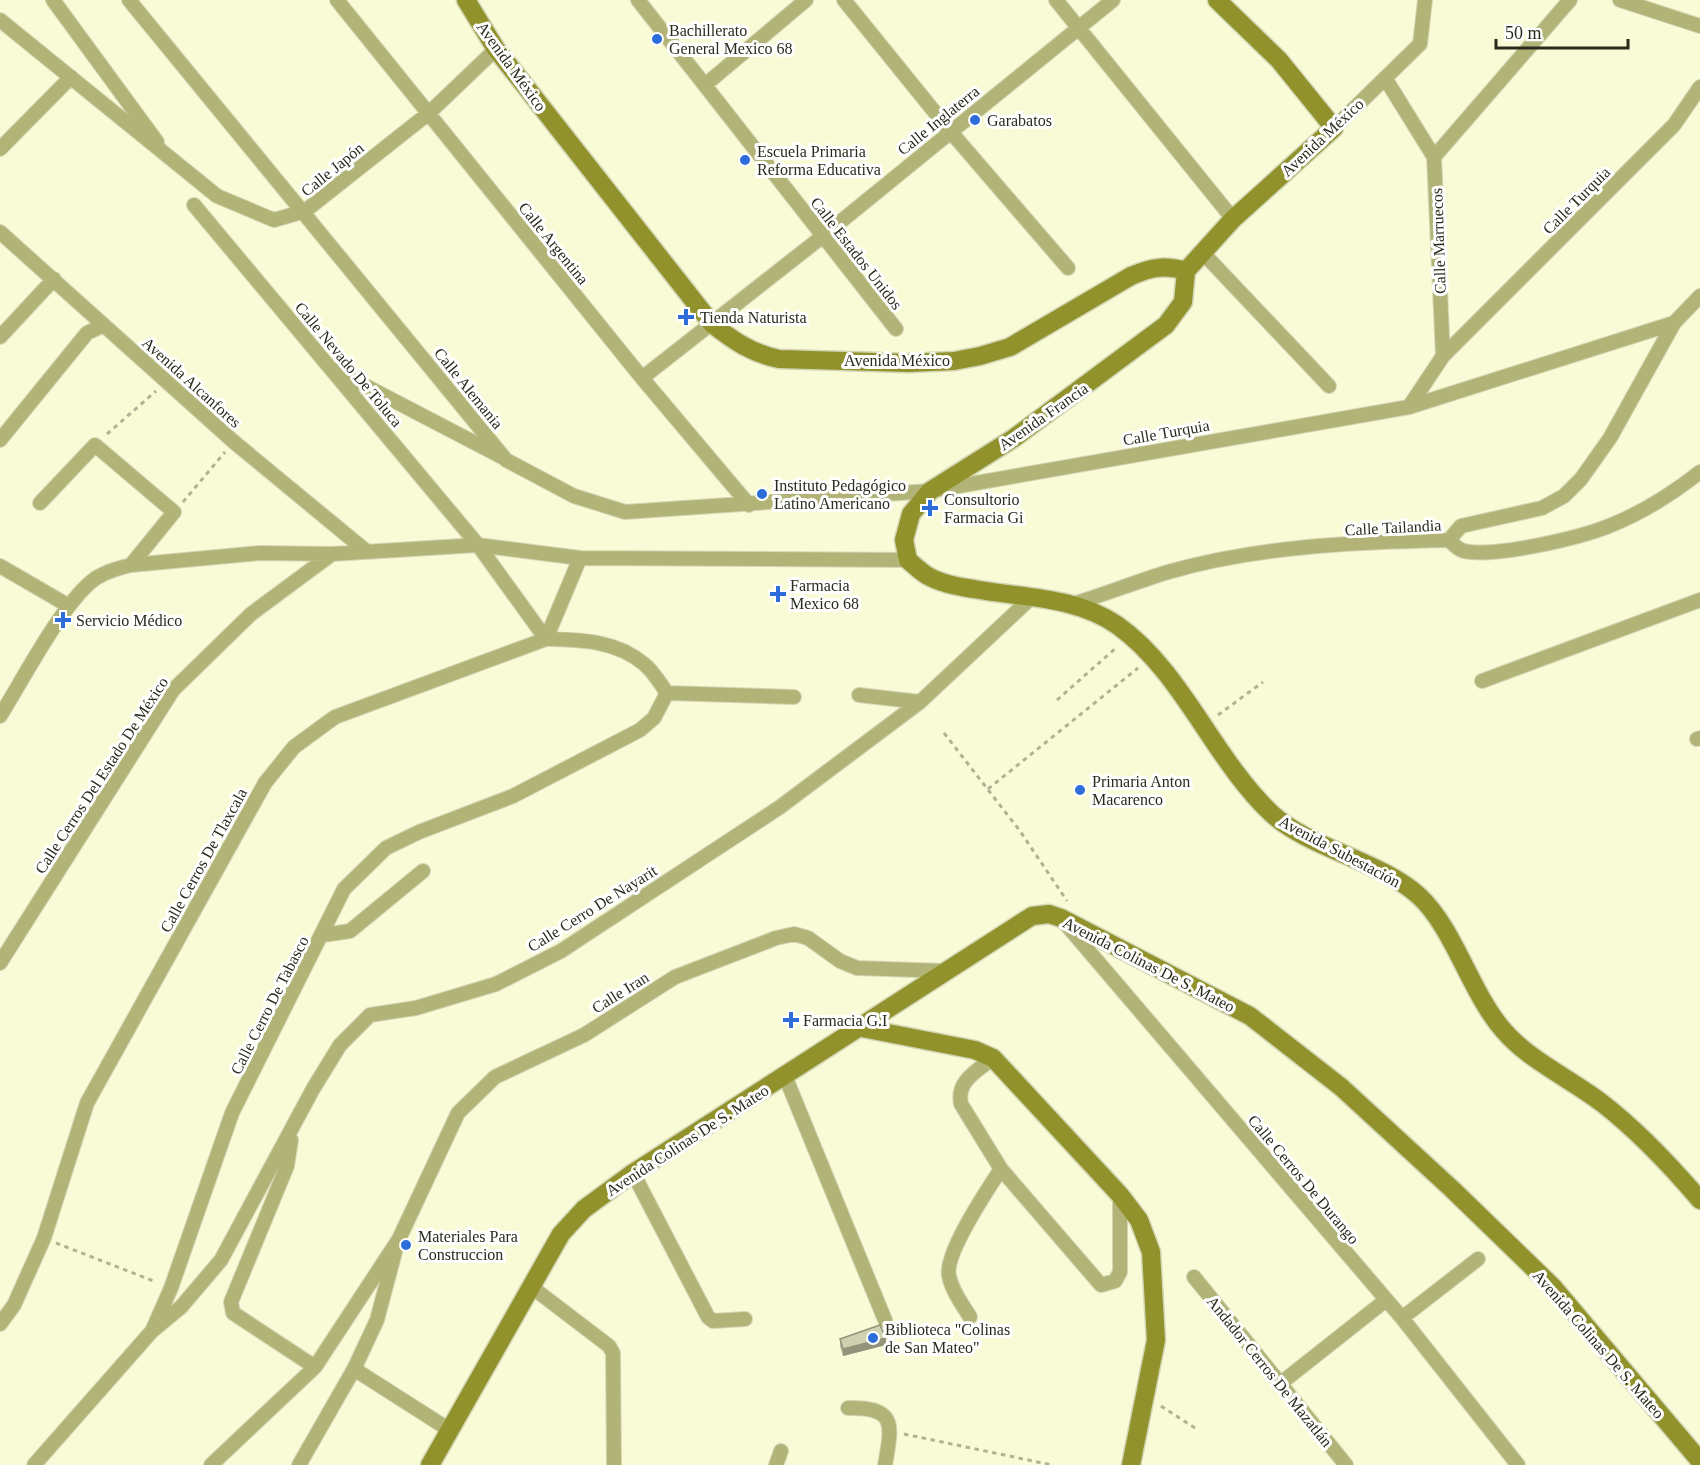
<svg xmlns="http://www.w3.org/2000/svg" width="1700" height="1465" font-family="'Times New Roman',serif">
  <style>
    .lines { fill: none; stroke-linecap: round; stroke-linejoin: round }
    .street-casing { stroke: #d3d6b5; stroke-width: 16 }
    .secondary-casing { stroke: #d3d6b5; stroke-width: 21 }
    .path { stroke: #b0b295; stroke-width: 3; stroke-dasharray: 4.5 4.5; stroke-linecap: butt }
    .street { stroke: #b2b477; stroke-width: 14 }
    .secondary { stroke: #91922b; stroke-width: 18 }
    .wall { fill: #b3b596 }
    .shaded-wall { fill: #92937a }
    .building { fill: #d0d2af; stroke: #92937a; stroke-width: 1.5 }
    .poi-dot { fill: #2c6dda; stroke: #fff; stroke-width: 2 }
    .labels { text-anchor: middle; stroke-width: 6; stroke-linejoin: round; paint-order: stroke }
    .poi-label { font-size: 16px; fill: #2a2b1d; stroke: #fff; text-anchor: start }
    .street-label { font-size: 16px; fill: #2a2b1d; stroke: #fff }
  </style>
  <rect width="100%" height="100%" fill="#f8fbd6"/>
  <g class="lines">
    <g class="street-casing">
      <path id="street" d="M 53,0 L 157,142
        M 129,0 L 506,460 L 574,496 L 625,512 L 930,491 L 1409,407 L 1674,323
        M 337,0 L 642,378 L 749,505
        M 638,0 L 896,329
        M 844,0 L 950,131 L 1068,268
        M 1056,0 L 1233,219
        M 1620,0 L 1700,26
        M 0,20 L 217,196 L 274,220 L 305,211 L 429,113 L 496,49
        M 1385,78 L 1434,157 L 1443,356 L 1409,407
        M 705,85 L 806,0
        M 1334,128 L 1420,44 L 1425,0
        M 0,149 L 71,77
        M 1434,157 L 1570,0
        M 194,205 L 478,545 L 546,639 C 580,640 616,640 644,664 C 653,671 660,683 667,693
        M 0,232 L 234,442 L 366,551
        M 1203,253 L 1329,386
        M 0,337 L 54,279
        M 1443,356 L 1674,125 L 1700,87
        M 335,370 L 502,457
        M 642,378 L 823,236 L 1113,0
        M 0,440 L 87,333 L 104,325
        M 40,503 L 95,445 L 174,512 L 131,565
        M 1449,540 L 1461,526 L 1542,508 L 1564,496 L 1581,479 L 1610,438 L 1674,323 L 1700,296
        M 1449,540 C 1454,545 1457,549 1464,551 C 1494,558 1579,538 1609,526 C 1642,513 1672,494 1700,472
        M 0,566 L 69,606
        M 1073,604 C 1105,594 1136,582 1168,572 C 1258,546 1356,542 1449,540
        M 1482,681 L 1700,600
        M 667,693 L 794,697
        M 859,695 L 920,702
        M 0,716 C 23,680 63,601 96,578 C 107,571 118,568 131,565 L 260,553 L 332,554 L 478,545 L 580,558 L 908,560
        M 1697,739 L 1700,738
        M 1064,922 L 1402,1318 L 1518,1465
        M 323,935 L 350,931 L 423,871
        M 0,963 L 173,690 L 251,614 L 332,554
        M 993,1058 C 977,1071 956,1081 961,1104 L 1001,1169 L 1101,1285 L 1115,1281 L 1120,1272 L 1120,1195
        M 785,1076 L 885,1320
        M 291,1140 L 287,1166 L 231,1302 L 233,1313 L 315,1367
        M 633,1173 L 708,1317 L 713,1321 L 745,1319
        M 1194,1277 L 1346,1465
        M 533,1288 L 609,1346 L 613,1353 L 614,1465
        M 970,1317 C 962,1304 952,1291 949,1276 C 944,1254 988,1189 1001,1169
        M 1402,1318 L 1478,1259
        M 0,1324 L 14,1305 L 44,1238 L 87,1103 L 265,783 L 294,747 L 335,717 L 546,639 L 580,558
        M 152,1331 L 181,1307 L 221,1260 L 313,1089 L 340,1045 L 370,1015 L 416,1008 L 496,984 L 561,951 L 780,807 L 920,702 L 1032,597
        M 354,1369 L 448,1429
        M 1281,1383 L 1386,1300
        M 848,1408 C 897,1407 892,1425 885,1465
        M 34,1465 L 152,1331 L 171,1288 L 232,1113 L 344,889 L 386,848 L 419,832 L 513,796 L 640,730 L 654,718 L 667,693
        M 211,1465 L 315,1367 L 399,1239 L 458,1113 L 495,1077 L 584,1035 L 675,977 L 776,938 L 794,934 L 808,938 L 840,961 L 857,968 L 945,971
        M 299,1465 L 354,1369 L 377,1320 L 395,1252
        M 776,1465 L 781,1451"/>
    </g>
    <g class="secondary-casing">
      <path id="secondary" d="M 466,0 L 496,49 L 712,324 C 734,341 751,353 779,359 L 908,363 L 954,361 L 980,356 L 1010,347 L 1131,276 C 1152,267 1165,265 1186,271
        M 1186,271 L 1183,302 L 1166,325 L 1014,438 L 930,491 L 911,514 L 904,540 L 908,560 C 914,565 921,572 928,576 C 942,584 959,587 974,589 C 1022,598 1075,596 1117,625 C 1182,671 1213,758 1271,813 C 1308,848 1381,861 1419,896 C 1454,928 1471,994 1504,1031 C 1530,1061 1571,1079 1602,1103 C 1638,1131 1671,1166 1700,1200
        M 1186,271 L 1233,219 L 1334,128 L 1279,60 L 1217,0
        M 862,1028 L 975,1050 L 993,1058 L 1120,1195 L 1139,1220 L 1151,1252 L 1156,1340 L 1131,1465
        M 430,1465 L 561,1234 L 584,1209 L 633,1173 L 1032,916 L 1049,914 L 1061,918 L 1250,1016 L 1341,1087 L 1453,1190 L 1553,1287 L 1700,1461"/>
    </g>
    <path class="path" d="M 107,434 L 156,391
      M 183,502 L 225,452
      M 1057,700 L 1117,647
      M 1218,715 L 1263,682
      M 944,733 L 1020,831 L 1067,901
      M 988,789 L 1138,668
      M 56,1243 L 156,1282
      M 1161,1406 L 1198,1430
      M 904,1434 L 1052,1465"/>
    <use href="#street" class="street"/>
    <use href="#secondary" class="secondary"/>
  </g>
  <path class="wall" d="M 840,1339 L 886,1345 L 843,1356 L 840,1346 Z"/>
  <path class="shaded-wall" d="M 886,1338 L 886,1345 L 843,1356 L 843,1349 Z"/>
  <path class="building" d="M 880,1325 L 886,1338 L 843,1349 L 840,1339 Z"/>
  <g class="poi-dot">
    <circle cx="657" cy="39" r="6"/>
    <circle cx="975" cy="120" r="6"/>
    <circle cx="745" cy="160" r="6"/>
    <path d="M683 308h6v6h6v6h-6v6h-6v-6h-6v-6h6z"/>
    <circle cx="762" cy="494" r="6"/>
    <path d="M927 499h6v6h6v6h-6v6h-6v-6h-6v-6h6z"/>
    <path d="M775 585h6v6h6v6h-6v6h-6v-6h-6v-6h6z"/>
    <path d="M60 611h6v6h6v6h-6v6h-6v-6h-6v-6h6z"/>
    <circle cx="1080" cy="790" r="6"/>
    <path d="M788 1011h6v6h6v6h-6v6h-6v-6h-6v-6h6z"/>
    <circle cx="406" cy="1245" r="6"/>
    <circle cx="873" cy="1338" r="6"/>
  </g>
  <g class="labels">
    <g class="poi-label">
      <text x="669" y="36">Bachillerato<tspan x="669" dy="18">General Mexico 68</tspan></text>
      <text x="987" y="126">Garabatos</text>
      <text x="757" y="157">Escuela Primaria<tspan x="757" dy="18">Reforma Educativa</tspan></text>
      <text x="700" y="323">Tienda Naturista</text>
      <text x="774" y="491">Instituto Pedagógico<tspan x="774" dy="18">Latino Americano</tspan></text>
      <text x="944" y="505">Consultorio<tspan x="944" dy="18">Farmacia Gi</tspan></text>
      <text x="790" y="591">Farmacia<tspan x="790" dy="18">Mexico 68</tspan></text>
      <text x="76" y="626">Servicio Médico</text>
      <text x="1092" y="787">Primaria Anton<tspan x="1092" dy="18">Macarenco</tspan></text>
      <text x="803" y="1026">Farmacia G.I</text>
      <text x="418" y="1242">Materiales Para<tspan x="418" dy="18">Construccion</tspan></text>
      <text x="885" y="1335">Biblioteca "Colinas<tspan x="885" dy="18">de San Mateo"</tspan></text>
    </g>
    <g class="street-label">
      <text transform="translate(512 66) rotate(54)" y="6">Avenida México</text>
      <text transform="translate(938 120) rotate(-39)" y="6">Calle Inglaterra</text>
      <text transform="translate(1322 137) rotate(-43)" y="6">Avenida México</text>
      <text transform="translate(332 169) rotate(-39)" y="6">Calle Japón</text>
      <text transform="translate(1576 200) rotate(-45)" y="6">Calle Turquia</text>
      <text transform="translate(1438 241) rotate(-92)" y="6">Calle Marruecos</text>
      <text transform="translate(554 243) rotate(51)" y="6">Calle Argentina</text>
      <text transform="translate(857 253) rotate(52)" y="6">Calle Estados Unidos</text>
      <text x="897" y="366">Avenida México</text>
      <text transform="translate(349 364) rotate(50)" y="6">Calle Nevado De Toluca</text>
      <text transform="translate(192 382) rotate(42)" y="6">Avenida Alcanfores</text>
      <text transform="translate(469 388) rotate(51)" y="6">Calle Alemania</text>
      <text transform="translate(1043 416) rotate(-35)" y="6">Avenida Francia</text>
      <text transform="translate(1166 432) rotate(-10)" y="6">Calle Turquia</text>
      <text transform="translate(1393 527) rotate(-3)" y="6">Calle Tailandia</text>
      <text transform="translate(101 775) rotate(-57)" y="6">Calle Cerros Del Estado De México</text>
      <text transform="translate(1340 851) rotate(28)" y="6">Avenida Subestación</text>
      <text transform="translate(203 860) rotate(-61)" y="6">Calle Cerros De Tlaxcala</text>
      <text transform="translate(592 908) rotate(-32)" y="6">Calle Cerro De Nayarit</text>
      <text transform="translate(1149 964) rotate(27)" y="6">Avenida Colinas De S. Mateo</text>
      <text transform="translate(620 992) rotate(-32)" y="6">Calle Iran</text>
      <text transform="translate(269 1005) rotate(-63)" y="6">Calle Cerro De Tabasco</text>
      <text transform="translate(687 1140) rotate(-33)" y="6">Avenida Colinas De S. Mateo</text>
      <text transform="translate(1304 1179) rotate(50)" y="6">Calle Cerros De Durango</text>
      <text transform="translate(1599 1344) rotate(49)" y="6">Avenida Colinas De S. Mateo</text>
      <text transform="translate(1270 1371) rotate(51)" y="6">Andador Cerros De Mazatlán</text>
    </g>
  </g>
  <path d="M1496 39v9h132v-9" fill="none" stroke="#2a2b1d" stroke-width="3"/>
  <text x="1505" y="39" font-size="18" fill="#2a2b1d" stroke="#ffffff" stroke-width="4.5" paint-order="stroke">50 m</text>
</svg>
